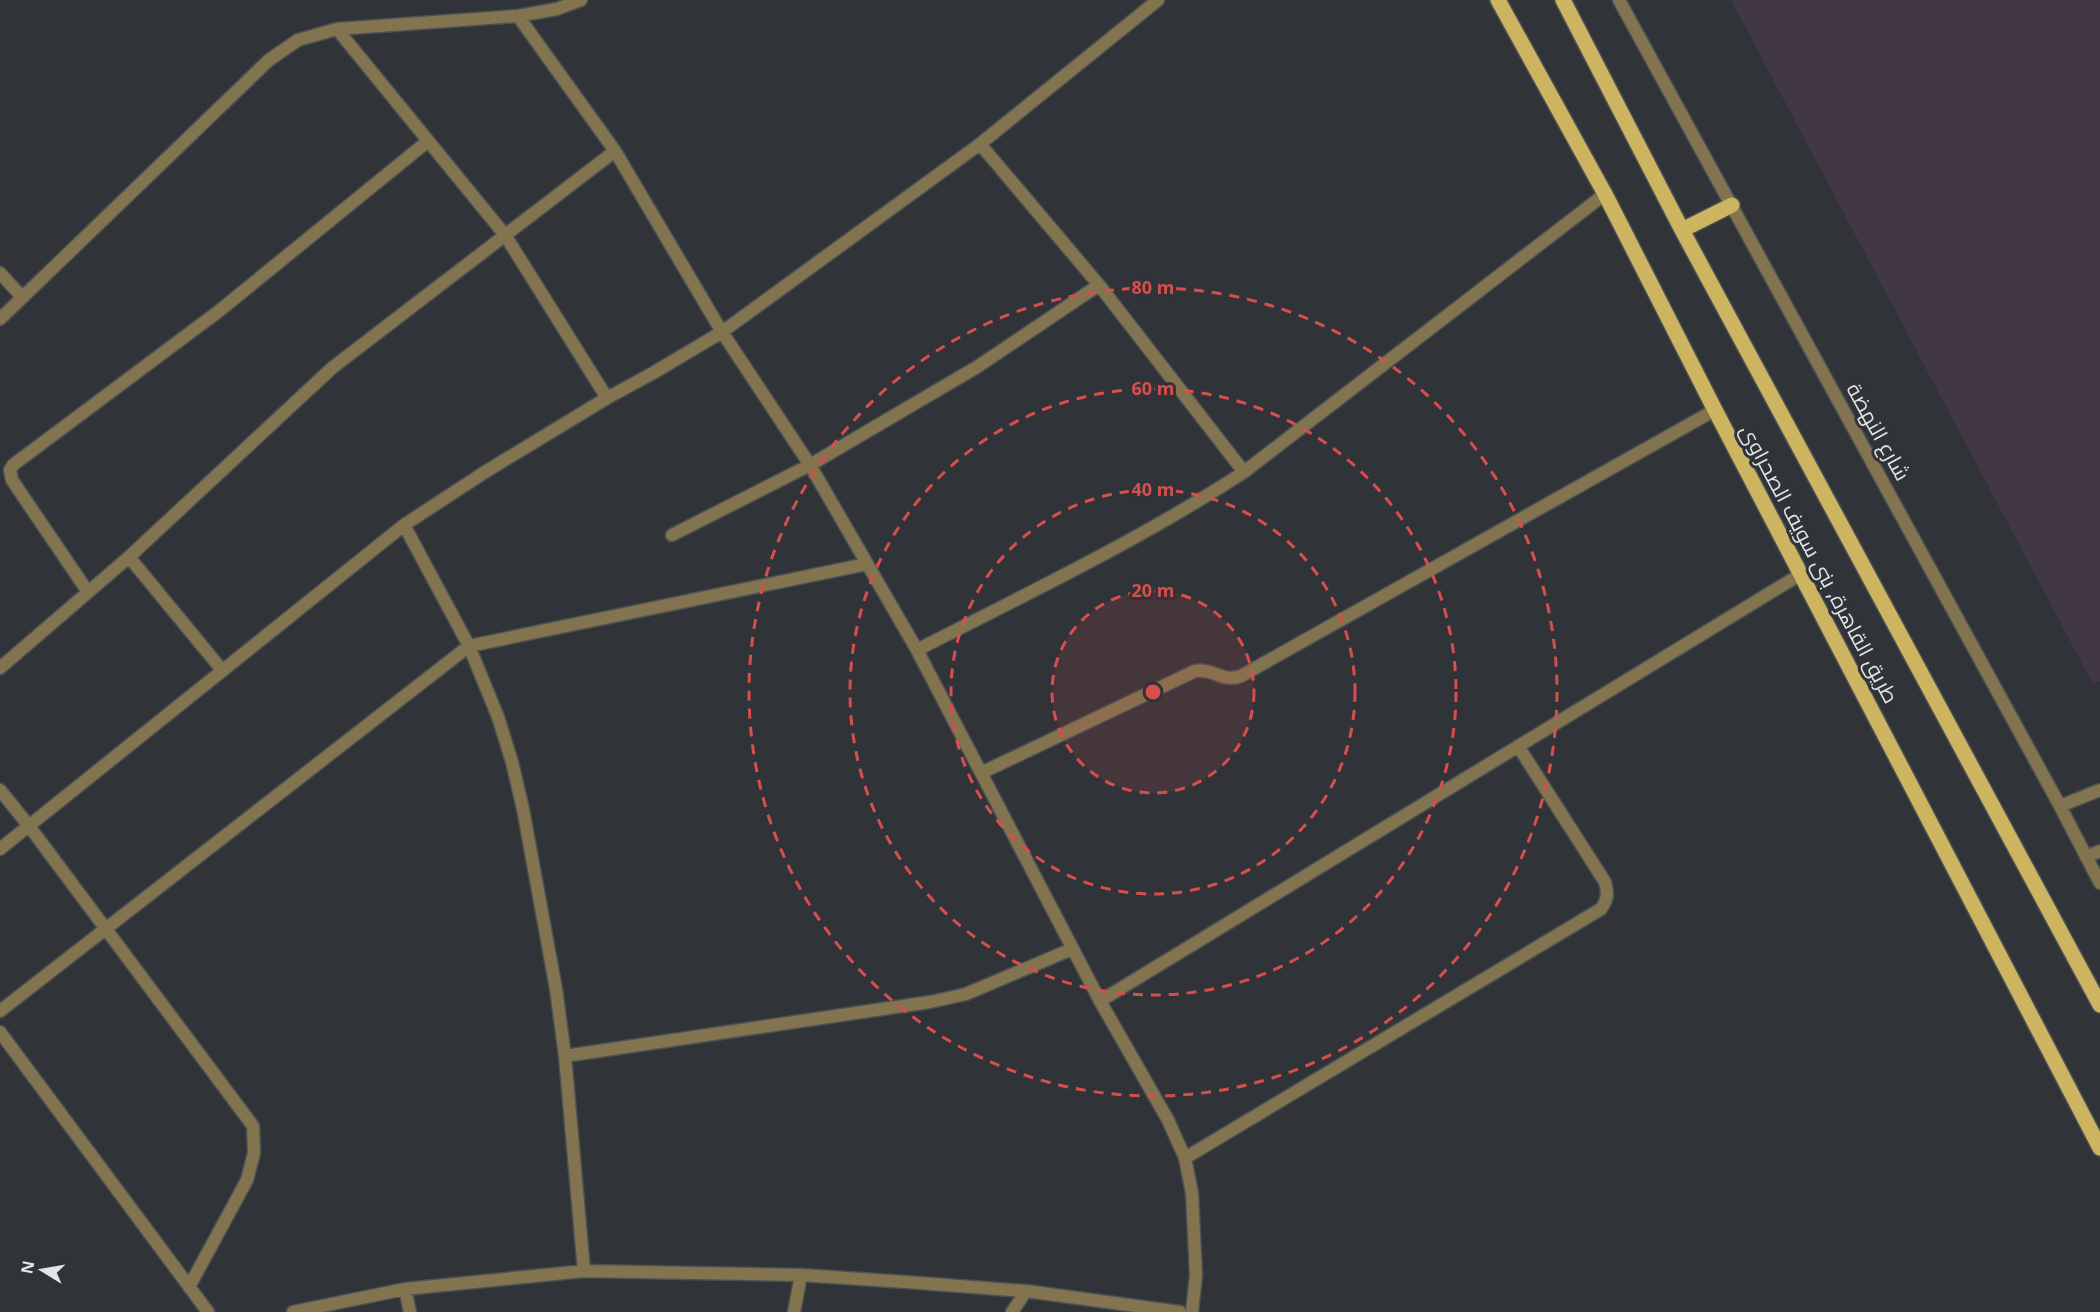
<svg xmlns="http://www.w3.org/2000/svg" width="2100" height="1312" font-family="'Noto Sans',Cairo,sans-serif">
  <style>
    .education { fill: #423746 }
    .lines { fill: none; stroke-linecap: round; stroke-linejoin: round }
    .minor-casing { stroke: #4c5054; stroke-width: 15 }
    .primary-casing { stroke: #4c5054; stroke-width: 18 }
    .minor { stroke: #81744e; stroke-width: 12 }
    .primary { stroke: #cdb461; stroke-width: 15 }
    .ring { fill: none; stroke: #d84e4e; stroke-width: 3; stroke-dasharray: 10 8 }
    .labels { text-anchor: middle; stroke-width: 6; stroke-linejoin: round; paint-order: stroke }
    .street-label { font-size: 21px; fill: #e2e5e7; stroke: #303438 }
    .centre { fill: #d84e4e; stroke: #303438; stroke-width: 3 }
    .ring-label { font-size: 18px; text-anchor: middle; font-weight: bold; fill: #d84e4e; stroke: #303438; stroke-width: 6; stroke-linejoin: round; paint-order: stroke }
  </style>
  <rect width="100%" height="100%" fill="#303438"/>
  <path class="education" d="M 1731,0 L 2100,0 L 2100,681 L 2093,684 Z"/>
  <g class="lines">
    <g class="minor-casing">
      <path id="minor" d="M 1619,0 L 2060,806 L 2100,883
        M 518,16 L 615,151 L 722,332 L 810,465 L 917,650 L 1100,1001 L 1168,1120 L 1185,1158 L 1192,1193 L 1196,1275 L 1192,1312
        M 337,29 L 505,235 L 607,398
        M 980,144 L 1099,285 L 1244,472
        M 0,273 L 22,297
        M 0,319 L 269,60 L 298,40 L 337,29 L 518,16 L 557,9 L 581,0
        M 672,535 L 810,465 L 977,367 L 1099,285
        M 129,557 L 222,670
        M 88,592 L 12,480 L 10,470 L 13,465 L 219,311 L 428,141
        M 917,650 C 1028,593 1140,540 1244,472 L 1605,194
        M 0,668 L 129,557 L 332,368 L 615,151
        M 981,773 L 1195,671 C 1214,668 1222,683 1241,676 L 1715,410
        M 0,790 L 29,826 L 253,1126 L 254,1153 L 247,1180 L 189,1287
        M 2060,806 L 2100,790
        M 0,849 L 404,525
        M 2086,857 L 2100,851
        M 1100,1001 L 1801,574
        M 0,1011 L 469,646 L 867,564
        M 0,1032 L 208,1312
        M 565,1056 L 930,1002 L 966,994 L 1072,949
        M 1185,1158 L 1601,909 C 1608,899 1608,893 1605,882 L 1518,746
        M 584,1271 L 565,1056 L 556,989 L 523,809 L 512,762 L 498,717 L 469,646 L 404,525 L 485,472 L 607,398 L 653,373 L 722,332 L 980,144 L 1158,0
        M 405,1289 L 410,1312
        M 293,1312 L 405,1289 L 584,1271 L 801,1275 L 906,1282 L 1026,1291 L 1180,1312
        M 794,1312 L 801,1275
        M 1012,1312 L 1026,1291"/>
    </g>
    <g class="primary-casing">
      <path id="primary" d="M 1498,0 L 1605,194 L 1715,410 L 2100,1148
        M 1563,0 L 1682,230 L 2100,1005
        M 1682,230 L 1732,205"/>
    </g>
    <use href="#minor" class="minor"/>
    <use href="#primary" class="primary"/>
  </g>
  <circle cx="1153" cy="692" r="101" fill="#d84e4e" fill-opacity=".12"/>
  <g class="ring">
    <circle cx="1153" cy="692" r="101"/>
    <circle cx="1153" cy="692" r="202"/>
    <circle cx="1153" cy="692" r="303"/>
    <circle cx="1153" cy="692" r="404"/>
  </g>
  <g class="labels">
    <g class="street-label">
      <text transform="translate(1878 432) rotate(61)" y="7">شارع النهضة</text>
      <text transform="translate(1819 564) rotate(62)" y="7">طريق القاهرة, بنى سويف الصحراوى</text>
    </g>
  </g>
  <circle cx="1153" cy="692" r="9" class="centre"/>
  <g class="ring-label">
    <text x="1153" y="294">80 m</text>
    <text x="1153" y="395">60 m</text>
    <text x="1153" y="496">40 m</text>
    <text x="1153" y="597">20 m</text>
  </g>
  <g transform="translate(42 1270) rotate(281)" stroke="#303438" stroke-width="4.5" paint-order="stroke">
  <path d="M0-4.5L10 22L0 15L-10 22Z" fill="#e2e5e7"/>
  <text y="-9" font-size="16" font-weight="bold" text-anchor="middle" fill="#e2e5e7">N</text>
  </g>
</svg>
